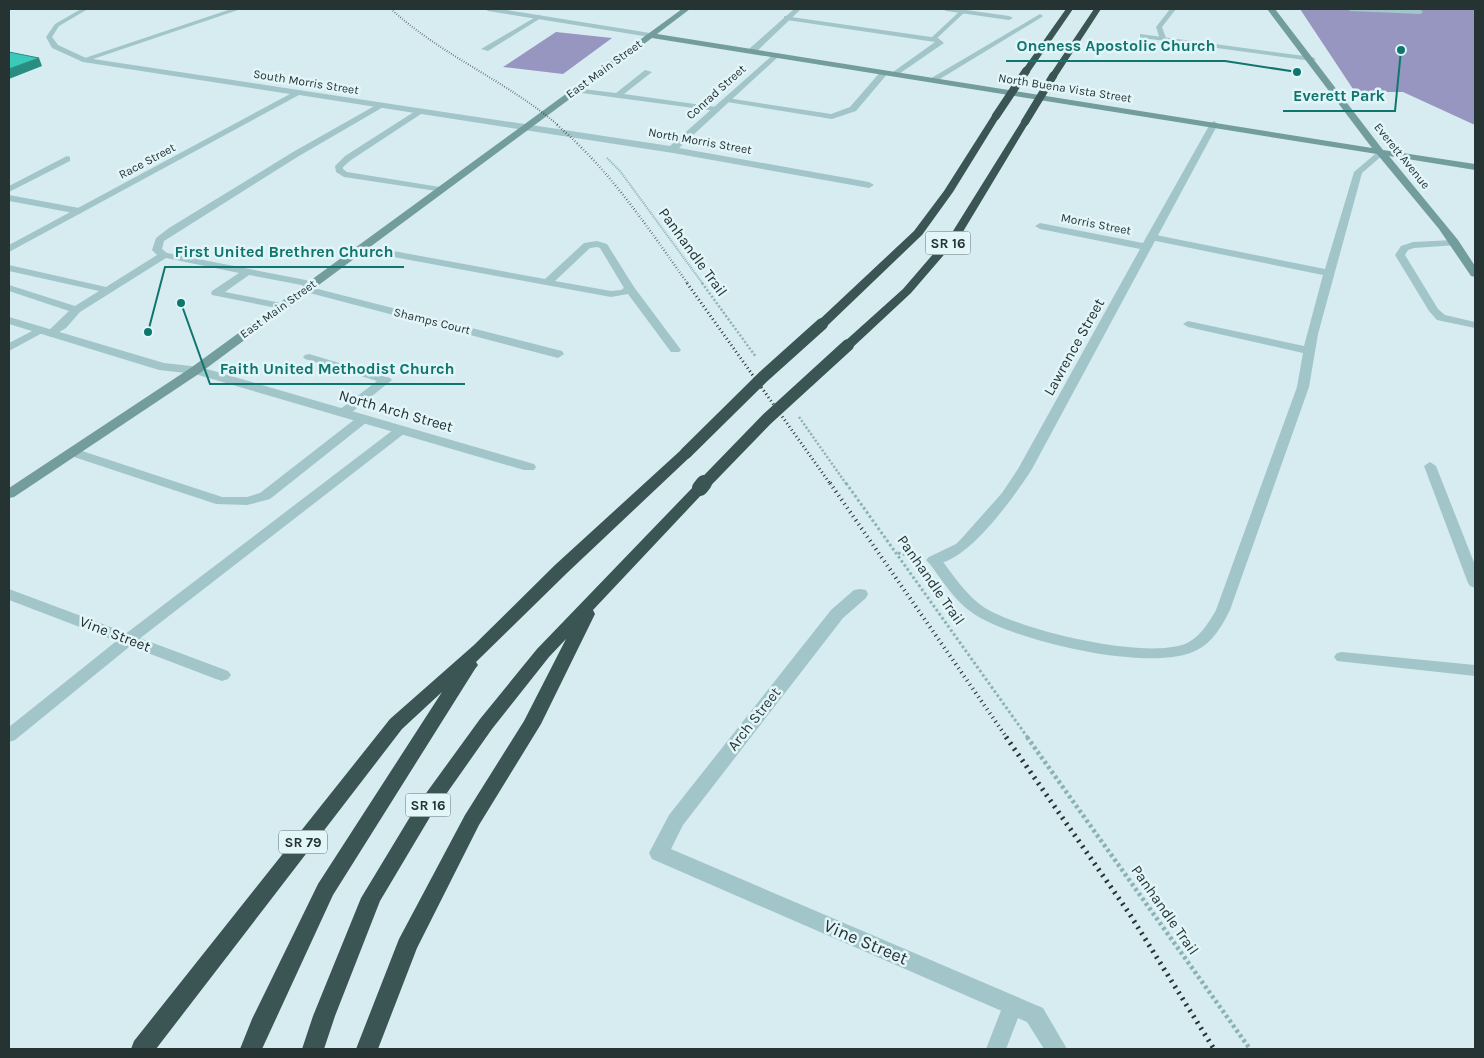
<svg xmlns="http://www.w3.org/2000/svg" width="1484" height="1058" font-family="Karla,sans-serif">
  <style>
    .green { fill: #9696c0 }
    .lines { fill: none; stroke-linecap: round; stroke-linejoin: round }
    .path-far3 { stroke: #8cb1b5; stroke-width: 2; stroke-dasharray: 1 1; stroke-linecap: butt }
    .path-far2 { stroke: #8cb1b5; stroke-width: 2.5; stroke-dasharray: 2 2; stroke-linecap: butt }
    .path-far1 { stroke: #8cb1b5; stroke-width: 3; stroke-dasharray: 2.5 2.5; stroke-linecap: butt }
    .path { stroke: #8cb1b5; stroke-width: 4.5; stroke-dasharray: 3 3; stroke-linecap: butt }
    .lane { fill: #a2c5c9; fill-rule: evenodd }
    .street { fill: #a2c5c9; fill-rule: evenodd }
    .secondary { fill: #739c9d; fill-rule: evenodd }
    .highway { fill: #3b5554; fill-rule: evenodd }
    .rail-far4 { stroke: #253333; stroke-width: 2; stroke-dasharray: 0.5 2; stroke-linecap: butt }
    .rail-far3 { stroke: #253333; stroke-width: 2.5; stroke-dasharray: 0.5 2.5; stroke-linecap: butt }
    .rail-far2 { stroke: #253333; stroke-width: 3; stroke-dasharray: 1 3; stroke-linecap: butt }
    .rail-far1 { stroke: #253333; stroke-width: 4; stroke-dasharray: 1 4; stroke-linecap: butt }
    .rail { stroke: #253333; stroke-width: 5; stroke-dasharray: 2 5; stroke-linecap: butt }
    .highway-bridge-far2 { stroke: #3b5554; stroke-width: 8 }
    .highway-bridge-far1 { stroke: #3b5554; stroke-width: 12 }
    .highway-bridge { stroke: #3b5554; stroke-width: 16 }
    .shaded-wall { fill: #298d82 }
    .building { fill: #3bcaba; stroke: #298d82 }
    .labels { text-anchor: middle; stroke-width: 5; stroke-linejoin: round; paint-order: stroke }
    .far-street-label { font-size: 12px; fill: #253333; stroke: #e2f5f9 }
    .shield { fill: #e2f5f9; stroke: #5e6d6e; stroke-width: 1 }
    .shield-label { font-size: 14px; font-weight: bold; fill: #253333 }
    .street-label { font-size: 15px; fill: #253333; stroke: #e2f5f9 }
    .near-street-label { font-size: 18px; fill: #253333; stroke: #e2f5f9 }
    .leader { fill: none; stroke: #0f766e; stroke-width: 2 }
    .callout-dot { fill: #0f766e; stroke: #e2f5f9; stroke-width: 2 }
    .callout-label { font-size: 16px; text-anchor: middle; font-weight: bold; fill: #0f766e; stroke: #e2f5f9; stroke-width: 5; stroke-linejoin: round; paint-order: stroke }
  </style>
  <rect width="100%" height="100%" fill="#d6ecf1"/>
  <path class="green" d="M 1300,9 L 1475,9 L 1475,125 L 1403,92 L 1355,92 Z
    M 556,32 L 612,38 L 563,74 L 503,67 Z"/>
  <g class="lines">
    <path class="path-far3" d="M 607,158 L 620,171 L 703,284"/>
    <path class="path-far2" d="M 702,283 L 756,357
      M 799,417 L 847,485"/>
    <path class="path-far1" d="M 846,483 L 1028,738
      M 898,553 L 914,556"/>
    <path class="path" d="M 1027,737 L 1250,1049"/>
    <path class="lane" d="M 81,9 L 88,9 L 59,26 L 52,37 L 58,45 L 86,58 L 87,60 L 83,62 L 52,48 L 46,37 L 55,24 Z
      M 794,9 L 801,9 L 755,53 L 749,53 L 749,49 Z
      M 1170,9 L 1176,9 L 1162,27 L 1166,38 L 1160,39 L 1156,27 Z
      M 1347,9 L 1420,9 L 1423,12 L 1420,14 L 1350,11 Z
      M 961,10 L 966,11 L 935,40 L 931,40 L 931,38 Z
      M 1040,14 L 1043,16 L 1042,17 L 935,82 L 928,80 Z
      M 539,15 L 542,17 L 541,18 L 488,51 L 481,49 Z
      M 645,70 L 652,72 L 624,94 L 716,107 L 720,109 L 716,111 L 574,92 L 570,90 L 574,88 L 616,93 Z
      M 882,70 L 889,72 L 856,111 L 832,119 L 727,102 L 723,100 L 727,98 L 831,114 L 850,107 Z
      M 378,104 L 385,106 L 299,156 L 164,241 L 162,249 L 167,253 L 316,282 L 317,284 L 316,286 L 312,287 L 249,275 L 225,292 L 286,304 L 287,306 L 286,308 L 282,309 L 212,295 L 211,293 L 212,291 L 239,273 L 166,258 L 80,312 L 66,328 L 51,337 L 45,334 L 69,311 L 9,291 L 9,285 L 75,306 L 99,291 L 9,271 L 9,265 L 106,287 L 157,255 L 152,250 L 156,238 L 169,228 L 293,152 Z
      M 417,110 L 424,112 L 351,160 L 343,167 L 343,169 L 347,172 L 440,187 L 445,190 L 443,192 L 344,177 L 336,172 L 335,166 L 345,156 Z
      M 1381,149 L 1385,152 L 1384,154 L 1362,173 L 1318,334 L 1309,387 L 1230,610 C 1222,626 1213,642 1197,650 C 1153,674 1015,641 974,614 C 955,602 943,581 929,563 L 927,560 L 929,557 L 939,557 C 953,574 966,596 985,608 C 1024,631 1138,658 1182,645 C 1198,640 1208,624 1216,610 L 1297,387 L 1303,353 L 1188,327 L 1183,324 L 1188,321 L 1304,346 L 1323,275 L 1151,240 L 1146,237 L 1151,234 L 1325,269 L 1354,172 Z
      M 67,156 L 70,157 L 70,161 L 9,192 L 9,186 Z
      M 9,195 L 79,208 L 84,211 L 79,214 L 9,201 Z
      M 1454,240 L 1457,241 L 1457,245 L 1414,248 L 1408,250 L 1405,255 L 1438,309 L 1445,315 L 1475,322 L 1475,328 L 1437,320 L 1429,311 L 1395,255 L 1401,246 L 1413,242 Z
      M 597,241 L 607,244 L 634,287 L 681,350 L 679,352 L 671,352 L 628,294 L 611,297 L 361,251 L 356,248 L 361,245 L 545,279 L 584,243 ZM 597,247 L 600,248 L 624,288 L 621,290 L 611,291 L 555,281 L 590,248 Z
      M 40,327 L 46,330 L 44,332 L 9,351 L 9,343 Z
      M 309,354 L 390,378 L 392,380 L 347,416 L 339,416 L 337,413 L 339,410 L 377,381 L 305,359 L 303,357 L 305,355 Z
      M 363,415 L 367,416 L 369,419 L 367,422 L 270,499 L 247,505 L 216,504 L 68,455 L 66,452 L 72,448 L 76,449 L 222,497 L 247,497 L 260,493 L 359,416 Z
      M 401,426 L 407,430 L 405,433 L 134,643 L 15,740 L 9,742 L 9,727 L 124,635 L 397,427 Z
      M 1430,462 L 1436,466 L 1475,565 L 1475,588 L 1470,586 L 1468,583 L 1424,466 Z
      M 1342,652 L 1475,665 L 1475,676 L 1337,661 L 1334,657 L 1337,653 Z
      M 1013,996 L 1020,998 L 1023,1005 L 1006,1049 L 986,1049 L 1006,998 Z"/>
    <path class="street" d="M 231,9 L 241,9 L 93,59 L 670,146 L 775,53 L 778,53 L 778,57 L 679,148 L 869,182 L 874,185 L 869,188 L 673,153 L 299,95 L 9,252 L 9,245 L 290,94 L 83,62 L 79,60 Z
      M 484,9 L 500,9 L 650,33 L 654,35 L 650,37 L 488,11 Z
      M 942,9 L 959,9 L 1009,16 L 1013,18 L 1009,20 L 946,11 Z
      M 784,16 L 938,38 L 944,43 L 896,76 L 892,74 L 893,72 L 935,42 L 787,20 L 784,20 Z
      M 1140,34 L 1312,57 L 1316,59 L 1312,61 L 1143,38 L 1140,38 Z
      M 1214,121 L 1218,124 L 1032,469 C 1016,494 962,572 929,563 L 926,560 L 929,557 L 956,544 L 962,538 L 1002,493 L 1018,469 L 1140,249 L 1040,229 L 1035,226 L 1040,223 L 1143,243 L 1210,124 Z
      M 306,286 L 562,351 L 564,354 L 558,358 L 302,291 L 300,289 L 302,287 Z
      M 9,317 L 164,363 L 200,367 L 534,464 L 536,467 L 534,470 L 524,470 L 195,374 L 159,370 L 9,324 Z
      M 9,589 L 228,671 L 231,675 L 228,679 L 222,681 L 216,679 L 9,600 Z
      M 860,589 L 866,590 L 868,594 L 866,598 L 843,618 L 683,825 L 671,849 L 1043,1008 L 1067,1049 L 1044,1049 L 1027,1022 L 652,859 L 649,853 L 669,815 L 831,610 L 854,590 Z"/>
    <path class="secondary" d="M 682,9 L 690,9 L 657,34 L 1372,148 L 1267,9 L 1275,9 L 1383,150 L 1475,164 L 1475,170 L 1389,156 L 1458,240 L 1475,266 L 1475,277 L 1471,276 L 1439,229 L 1377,154 L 652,38 L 200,373 L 14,497 L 9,498 L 9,488 L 192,367 Z"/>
    <path class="highway" d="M 1066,9 L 1073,9 L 1029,73 L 1023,73 L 1022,71 Z
      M 1094,9 L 1101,9 L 1056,78 L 1050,78 L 1049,76 Z
      M 996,113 L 1000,116 L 953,192 L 922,235 L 826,327 L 818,327 L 816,324 L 818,321 L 914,231 L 944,191 L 993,114 Z
      M 1025,119 L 1029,122 L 961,235 L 911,293 L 852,348 L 844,348 L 842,345 L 844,342 L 903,289 L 953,231 L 1021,122 Z
      M 686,449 L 693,453 L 691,456 L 567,573 L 476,662 L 478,665 L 475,669 L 333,895 L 262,1049 L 240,1049 L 252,1019 L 318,884 L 442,692 L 402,729 L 156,1049 L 131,1049 L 134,1041 L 390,719 L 474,645 L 555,565 L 681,450 Z
      M 700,484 L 705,485 L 707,488 L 705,491 L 593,610 L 595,614 L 541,724 L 479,825 L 417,948 L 378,1049 L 356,1049 L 399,939 L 465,815 L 524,721 L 566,639 L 549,657 L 492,729 L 430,817 L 380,901 L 335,1016 L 324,1049 L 302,1049 L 313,1016 L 361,898 L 416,807 L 480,719 L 537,649 L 695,485 Z"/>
    <path class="rail-far4" d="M 391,9 C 442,56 507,81 559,126"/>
    <path class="rail-far3" d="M 557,125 C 610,170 648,228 688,284"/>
    <path class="rail-far2" d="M 687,283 L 831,485"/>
    <path class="rail-far1" d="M 830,483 L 1007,738"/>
    <path class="rail" d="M 1006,737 L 1129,913 L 1214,1049"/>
    <path class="highway-bridge-far2" d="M 996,116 L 1026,71
      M 1025,122 L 1053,76"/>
    <path class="highway-bridge-far1" d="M 686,453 L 763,377 L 822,324
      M 703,485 L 767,419 L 848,345"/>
    <path class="highway-bridge" d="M 700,488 L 704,483"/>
  </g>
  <path class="shaded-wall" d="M 39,58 L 42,66 L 9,79 L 9,69 Z"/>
  <path class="building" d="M 9,52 L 39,58 L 9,69 Z"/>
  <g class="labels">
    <g class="far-street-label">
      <text transform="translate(604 69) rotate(-36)" y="4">East Main Street</text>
      <text transform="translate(306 82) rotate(9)" y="4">South Morris Street</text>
      <text transform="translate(1065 88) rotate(9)" y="4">North Buena Vista Street</text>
      <text transform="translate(716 92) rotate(-42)" y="4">Conrad Street</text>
      <text transform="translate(700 141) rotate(10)" y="4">North Morris Street</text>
      <text transform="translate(1402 156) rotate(51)" y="4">Everett Avenue</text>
      <text transform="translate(147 161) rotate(-28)" y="4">Race Street</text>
      <text transform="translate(1096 224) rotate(11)" y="4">Morris Street</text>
      <text transform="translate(278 309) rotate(-36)" y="4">East Main Street</text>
      <text transform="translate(432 321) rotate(14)" y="4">Shamps Court</text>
    </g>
    <g class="shield">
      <rect x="925.5" y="231.5" width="45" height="23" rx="4"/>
      <rect x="405.5" y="793.5" width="45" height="23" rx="4"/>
      <rect x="279" y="830.5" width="48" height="23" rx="4"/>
    </g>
    <g class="shield-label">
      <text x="948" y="248">SR 16</text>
      <text x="428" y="810">SR 16</text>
      <text x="303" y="847">SR 79</text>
    </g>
    <g class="street-label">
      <text transform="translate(693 252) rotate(54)" y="5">Panhandle Trail</text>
      <text transform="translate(1074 347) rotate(-61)" y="5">Lawrence Street</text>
      <text transform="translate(396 411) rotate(16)" y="5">North Arch Street</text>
      <text transform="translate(931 580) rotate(55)" y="5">Panhandle Trail</text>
      <text transform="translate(115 634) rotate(21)" y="5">Vine Street</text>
      <text transform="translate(754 719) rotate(-52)" y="5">Arch Street</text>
      <text transform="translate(1165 910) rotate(55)" y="5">Panhandle Trail</text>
    </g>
    <g class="near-street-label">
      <text transform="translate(866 942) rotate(23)" y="6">Vine Street</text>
    </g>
  </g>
  <path class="leader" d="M1297 72L1225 61H1006M1401 50L1395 111H1283M148 332L165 267H404M181 303L210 384H465"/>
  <g class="callout-dot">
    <circle cx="1297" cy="72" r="5"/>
    <circle cx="1401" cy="50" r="5"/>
    <circle cx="148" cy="332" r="5"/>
    <circle cx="181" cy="303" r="5"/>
  </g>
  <g class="callout-label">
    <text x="1116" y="51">Oneness Apostolic Church</text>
    <text x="1339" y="101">Everett Park</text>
    <text x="284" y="257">First United Brethren Church</text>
    <text x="337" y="374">Faith United Methodist Church</text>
  </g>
  <rect width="1484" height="1058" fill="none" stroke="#253333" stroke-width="20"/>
</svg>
